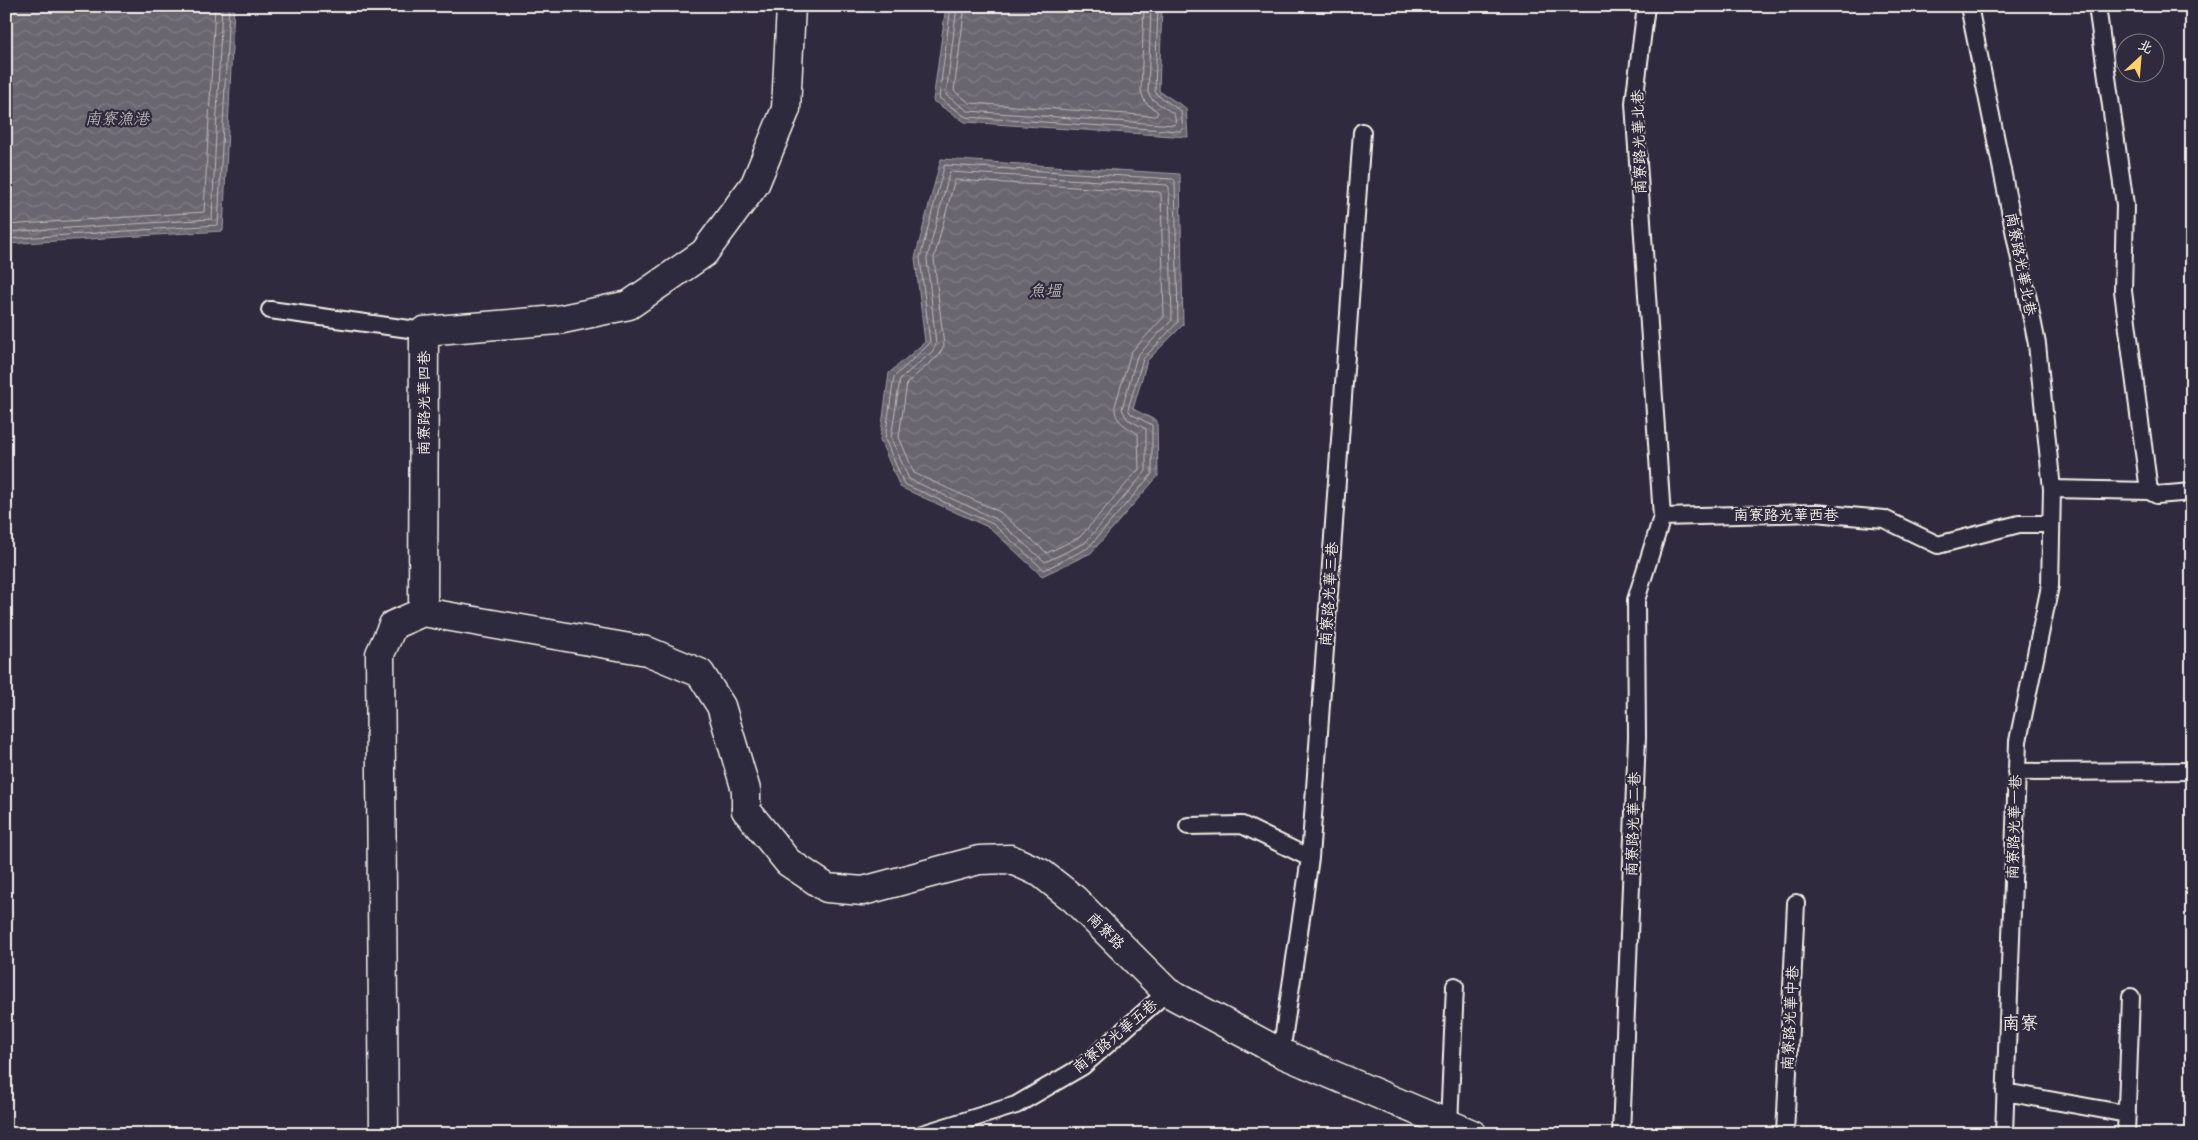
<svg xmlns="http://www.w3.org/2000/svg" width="2198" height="1140" font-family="'Gochi Hand','LXGW WenKai TC',sans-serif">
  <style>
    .water { fill: url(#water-waves); stroke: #a19ea0 }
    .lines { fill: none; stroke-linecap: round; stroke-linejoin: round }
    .shore { stroke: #bdb9b8; stroke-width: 1 }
    .lane-casing { stroke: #f4f1e8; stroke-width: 20 }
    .street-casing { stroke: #f4f1e8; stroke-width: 31 }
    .secondary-casing { stroke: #f4f1e8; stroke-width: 31 }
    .lane { stroke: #2f2a3d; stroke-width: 16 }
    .street { stroke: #2f2a3d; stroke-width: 28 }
    .secondary { stroke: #2f2a3d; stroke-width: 28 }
    .labels { text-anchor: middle; stroke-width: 4.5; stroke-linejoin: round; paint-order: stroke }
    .street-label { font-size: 15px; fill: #f4f1e8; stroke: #2f2a3d }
    .water-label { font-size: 16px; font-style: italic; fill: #b6b2b2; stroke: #2f2a3d }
    .quarter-label { font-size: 18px; fill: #f4f1e8; stroke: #2f2a3d }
  </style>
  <defs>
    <pattern id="water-waves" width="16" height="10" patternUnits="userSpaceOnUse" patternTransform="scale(1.25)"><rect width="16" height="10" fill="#6a6670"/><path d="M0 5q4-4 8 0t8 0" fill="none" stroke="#807c84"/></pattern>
  </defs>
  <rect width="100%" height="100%" fill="#2f2a3d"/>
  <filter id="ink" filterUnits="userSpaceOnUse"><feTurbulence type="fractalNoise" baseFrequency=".02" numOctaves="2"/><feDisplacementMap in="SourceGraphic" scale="10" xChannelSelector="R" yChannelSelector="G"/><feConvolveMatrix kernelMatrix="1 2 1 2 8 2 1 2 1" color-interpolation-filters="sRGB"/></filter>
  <g filter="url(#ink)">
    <path class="water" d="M 6,6 L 234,6 L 223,231 L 6,244 Z
      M 946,6 L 1162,6 L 1159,91 L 1186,108 L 1188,137 L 965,122 L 933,101 Z
      M 941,159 L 1180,174 L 1183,325 L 1147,361 L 1133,409 L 1157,421 L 1158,476 L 1091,553 L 1042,576 L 990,528 L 900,487 L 880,440 L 889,373 L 925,342 L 915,258 Z"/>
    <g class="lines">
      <path class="shore" d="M 951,6 L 939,98 L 966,117 L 1181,131 L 1183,129 L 1181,111 L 1157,95 L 1155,91 L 1158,6
        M 957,6 L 946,95 L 968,111 L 1174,125 L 1176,123 L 1174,114 L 1152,99 L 1148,93 L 1151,6
        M 965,6 L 954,91 L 970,103 L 1156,116 L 1158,112 L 1145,102 L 1141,92 L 1144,6
        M 945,165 L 1173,179 L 1175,181 L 1178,322 L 1143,359 L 1128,409 L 1131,414 L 1152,425 L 1152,474 L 1088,548 L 1044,570 L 993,524 L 904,484 L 885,439 L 894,377 L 930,343 L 920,258 Z
        M 950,172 L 1167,185 L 1169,187 L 1172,320 L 1137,356 L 1122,409 L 1127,419 L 1146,429 L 1146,471 L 1085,543 L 1045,562 L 996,519 L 909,479 L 891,438 L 900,379 L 933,351 L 936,344 L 927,259 Z
        M 955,180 L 1159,192 L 1161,194 L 1164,317 L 1131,352 L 1115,406 C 1114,423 1127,426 1138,434 L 1139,469 L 1080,537 L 1047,553 L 1000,512 L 914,473 L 899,437 L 907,383 L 938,356 L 944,346 L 934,259 Z
        M 6,225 L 204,212 L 215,6
        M 6,232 L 212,219 L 222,6
        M 6,239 L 218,225 L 229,6"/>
      <g class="lane-casing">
        <path id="lane" d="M 1969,6 L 2037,344 L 2052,489 L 2050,586 L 2018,741 L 2004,1134
          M 2097,6 L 2125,205 L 2123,291 L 2149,491
          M 270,310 L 424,331
          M 2052,489 L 2149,491 L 2157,495 L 2192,492
          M 1662,517 L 1815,513 L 1884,519 L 1938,545 L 2019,524 L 2051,524
          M 2016,772 L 2192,771
          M 1188,826 L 1242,825 L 1310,858
          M 1281,1053 L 1310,858 L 1362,132
          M 2005,1092 L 2127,1114
          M 1449,1125 L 1455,986
          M 922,1134 L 1016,1105 L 1083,1066 L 1167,992
          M 1621,1134 L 1637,737 L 1636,600 L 1662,517 L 1634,103 L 1646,6
          M 1785,1134 L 1796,903
          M 2126,1134 L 2131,997"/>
      </g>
      <g class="street-casing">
        <path id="street" d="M 746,810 L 746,790 L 721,706 L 700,673 L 647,651 L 423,612 L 424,331 L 558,320 L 629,305 L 704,253 L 755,184 L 786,109 L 791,6
          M 384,1134 L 380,654 L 393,625 L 423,612"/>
      </g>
      <g class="secondary-casing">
        <path id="secondary" d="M 746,810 L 788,862 L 827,888 L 863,891 L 979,860 L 1010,859 L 1041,873 L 1074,899 L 1167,992 L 1281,1053 L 1472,1134"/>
      </g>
      <use href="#lane" class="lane"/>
      <use href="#street" class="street"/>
      <use href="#secondary" class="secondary"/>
    </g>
  </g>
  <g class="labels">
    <g class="street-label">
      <text transform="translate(1639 142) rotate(-92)" y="5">南寮路光華北巷</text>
      <text transform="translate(2021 264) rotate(79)" y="5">南寮路光華北巷</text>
      <text transform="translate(424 403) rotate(-90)" y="5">南寮路光華四巷</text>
      <text x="1786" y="520">南寮路光華西巷</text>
      <text transform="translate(1329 594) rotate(-86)" y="5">南寮路光華三巷</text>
      <text transform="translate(1633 824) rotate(-88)" y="5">南寮路光華二巷</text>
      <text transform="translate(2014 827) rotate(-88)" y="5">南寮路光華一巷</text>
      <text transform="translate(1106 931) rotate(45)" y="5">南寮路</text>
      <text transform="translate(1790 1018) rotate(-87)" y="5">南寮路光華中巷</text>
      <text transform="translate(1115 1036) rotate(-40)" y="5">南寮路光華五巷</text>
    </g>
    <g class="water-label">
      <text x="117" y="124">南寮漁港</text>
      <text x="1045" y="296">魚塭</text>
    </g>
    <g class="quarter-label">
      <text x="2020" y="1029">南寮</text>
    </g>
  </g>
  <rect width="2198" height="1140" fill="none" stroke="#2f2a3d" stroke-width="25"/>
  <rect x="12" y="12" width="2173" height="1115" fill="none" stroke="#f4f1e8" stroke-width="2" filter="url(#ink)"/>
  <g transform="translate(2140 58) rotate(26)"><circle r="24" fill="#2f2a3d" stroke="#7e7a81"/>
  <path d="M0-4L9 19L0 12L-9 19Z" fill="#ffd166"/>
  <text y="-8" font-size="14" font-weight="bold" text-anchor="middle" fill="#f4f1e8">北</text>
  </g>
</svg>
